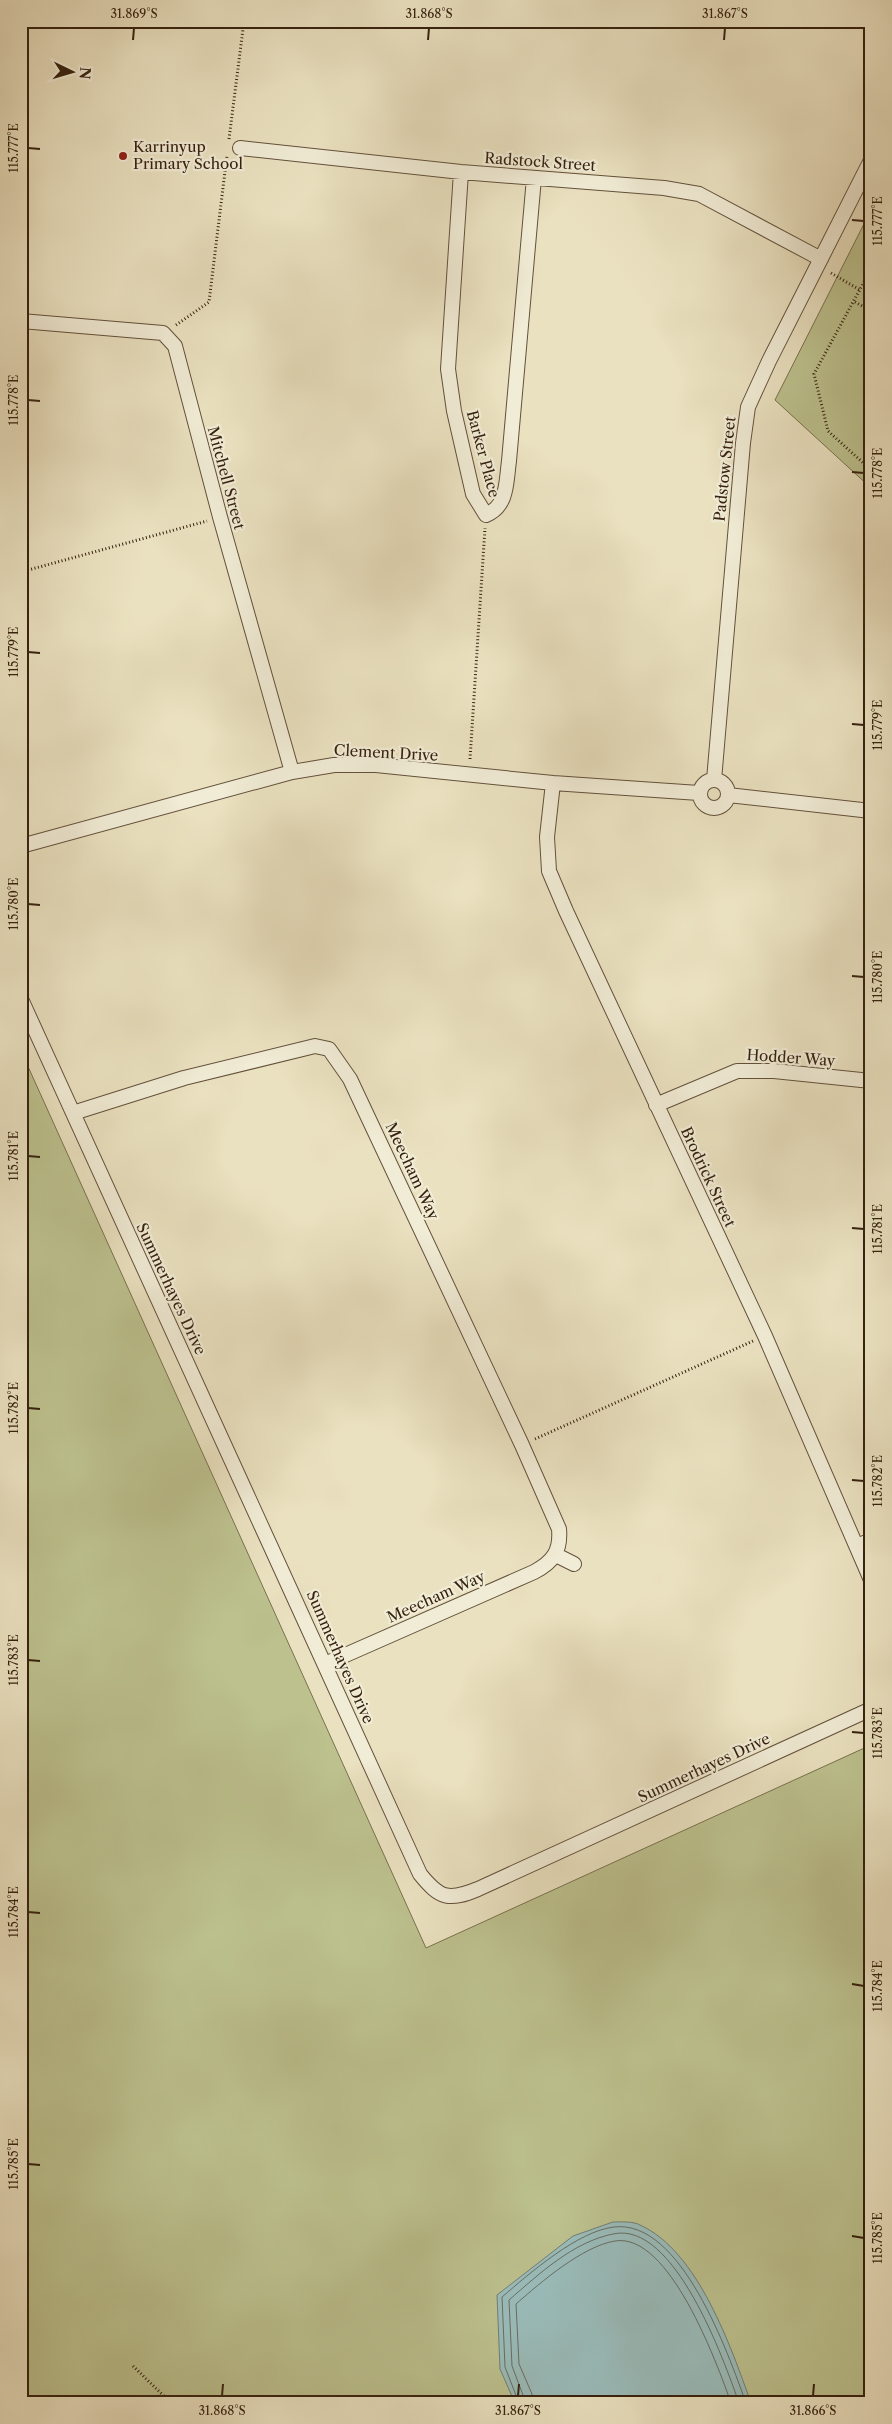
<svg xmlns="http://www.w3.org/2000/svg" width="892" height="2424" font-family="'Libre Caslon Text',serif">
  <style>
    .green { fill: #bcc18e; stroke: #79714e }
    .water { fill: #9abcba; stroke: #727e76 }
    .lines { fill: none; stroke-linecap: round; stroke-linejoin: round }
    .shore { stroke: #686e64; stroke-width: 1 }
    .minor-casing { stroke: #63513b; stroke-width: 16 }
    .path { stroke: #36210f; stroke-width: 3; stroke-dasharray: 1 2.5; stroke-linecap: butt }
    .minor { stroke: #f1ecd6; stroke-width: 14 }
    .ticks { fill: none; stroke: #36210f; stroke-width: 2 }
    .poi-dot { fill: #8f2418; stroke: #f1ecd6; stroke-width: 2 }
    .labels { text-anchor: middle; stroke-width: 4.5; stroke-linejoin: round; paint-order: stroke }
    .poi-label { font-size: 15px; fill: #36210f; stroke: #f1ecd6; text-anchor: start }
    .street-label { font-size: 15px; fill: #36210f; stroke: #f1ecd6 }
    .neatline { fill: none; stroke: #36210f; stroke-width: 2 }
    .ticks-label { font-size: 12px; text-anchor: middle; fill: #36210f }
  </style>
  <rect width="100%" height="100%" fill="#eae1c0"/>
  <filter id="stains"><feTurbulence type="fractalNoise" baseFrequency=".004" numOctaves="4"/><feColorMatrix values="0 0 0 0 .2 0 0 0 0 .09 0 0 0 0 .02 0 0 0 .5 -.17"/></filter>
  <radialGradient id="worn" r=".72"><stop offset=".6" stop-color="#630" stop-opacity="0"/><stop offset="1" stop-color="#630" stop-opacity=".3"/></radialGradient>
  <path class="green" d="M 871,210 L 871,488 L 775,400 Z
    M 21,1051 L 426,1948 L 871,1745 L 871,2403 L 21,2403 Z"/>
  <path class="water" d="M 613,2222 C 621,2222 633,2221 640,2225 C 698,2251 731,2347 751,2403 L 515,2403 L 500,2369 L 497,2295 L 573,2236 Z"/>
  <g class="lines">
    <path class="shore" d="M 519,2403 L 505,2367 L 502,2297 C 530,2273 578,2231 614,2227 C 681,2219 728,2353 746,2403
      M 526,2403 L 512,2366 L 509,2300 C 539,2274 573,2242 613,2234 C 674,2220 724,2360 739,2403
      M 533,2403 L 532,2394 L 519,2364 L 516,2304 C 541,2282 583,2246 615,2241 C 669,2232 717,2363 731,2403"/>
    <g class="minor-casing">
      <path id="minor" d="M 240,148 L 461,172 L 664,188 L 699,194 L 821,259
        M 461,172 L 448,369 L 454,411 L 473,494 L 486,515 C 508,506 506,482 509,461 L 534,178
        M 21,321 L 163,333 L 175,346 L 220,517 L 292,772
        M700 794a14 14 0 1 1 28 0a14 14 0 1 1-28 0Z
        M 714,780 L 743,443 L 748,407 L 769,361 L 871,160
        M 553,783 L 547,837 L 549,871 L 566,911 L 765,1336 L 871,1580
        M 728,795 L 871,811
        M 21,846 L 292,772 L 334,765 L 376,765 L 553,783 L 699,793
        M 21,999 L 420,1874 C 440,1899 449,1901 478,1889 L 871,1709
        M 656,1105 L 737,1071 L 774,1071 L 871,1081
        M 73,1113 L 184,1078 L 315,1046 L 329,1049 L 350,1079 L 522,1445 L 559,1529 C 561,1551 553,1562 534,1572 L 325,1664
        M 857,1546 L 871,1540
        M 556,1555 L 574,1564"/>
    </g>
    <path class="path" d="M 229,139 L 244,21
      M 871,269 L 814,374 L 828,431 L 871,470
      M 831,273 L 860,290
      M 855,302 L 871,311
      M 176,325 L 209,302 L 227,155
      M 21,572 L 207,521
      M 470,759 L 485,528
      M 535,1439 L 753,1341
      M 133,2366 L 171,2403"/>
    <use href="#minor" class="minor"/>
  </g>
  <path class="ticks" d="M 133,40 L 134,28M 428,40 L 429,28M 724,40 L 725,28M 28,148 L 40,149M 852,220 L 864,221M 28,400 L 40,401M 852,472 L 864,473M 28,652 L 40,653M 852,724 L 864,725M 28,904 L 40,905M 852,976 L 864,977M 28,1156 L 40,1157M 852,1228 L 864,1229M 28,1408 L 40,1409M 852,1480 L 864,1481M 28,1660 L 40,1661M 852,1732 L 864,1733M 28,1912 L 40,1913M 852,1984 L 864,1986M 28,2164 L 40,2165M 852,2236 L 864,2238M 222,2396 L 223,2384M 518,2396 L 519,2384M 813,2396 L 814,2384"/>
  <circle class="poi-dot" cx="123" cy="156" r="5"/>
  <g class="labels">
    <g class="poi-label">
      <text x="133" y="152">Karrinyup<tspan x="133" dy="17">Primary School</tspan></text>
    </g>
    <g class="street-label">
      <text transform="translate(540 162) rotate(4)" y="5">Radstock Street</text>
      <text transform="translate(483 454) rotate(75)" y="5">Barker Place</text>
      <text transform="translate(725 469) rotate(-84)" y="5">Padstow Street</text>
      <text transform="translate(226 478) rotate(75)" y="5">Mitchell Street</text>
      <text transform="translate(386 753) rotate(3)" y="5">Clement Drive</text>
      <text transform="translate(791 1058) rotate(4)" y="5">Hodder Way</text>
      <text transform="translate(412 1171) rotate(65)" y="5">Meecham Way</text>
      <text transform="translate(708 1177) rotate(65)" y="5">Brodrick Street</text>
      <text transform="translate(171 1289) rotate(65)" y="5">Summerhayes Drive</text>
      <text transform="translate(436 1597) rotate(-24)" y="5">Meecham Way</text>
      <text transform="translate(340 1657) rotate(66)" y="5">Summerhayes Drive</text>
      <text transform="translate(704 1768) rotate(-25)" y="5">Summerhayes Drive</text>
    </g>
  </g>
  <rect width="892" height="2424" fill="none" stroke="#eae1c0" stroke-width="55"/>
  <g transform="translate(72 72) rotate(95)" stroke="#f1ecd6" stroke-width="4" paint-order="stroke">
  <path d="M0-4L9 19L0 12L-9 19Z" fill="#36210f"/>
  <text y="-8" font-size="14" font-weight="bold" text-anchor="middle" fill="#36210f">N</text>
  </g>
  <rect x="28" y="28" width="836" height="2368" class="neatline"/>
  <g class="ticks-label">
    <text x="134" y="18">31.869°S</text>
    <text x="429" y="18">31.868°S</text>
    <text x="725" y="18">31.867°S</text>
    <text transform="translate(14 148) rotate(-90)" y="4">115.777°E</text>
    <text transform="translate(878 221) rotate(-90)" y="4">115.777°E</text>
    <text transform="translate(14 400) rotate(-90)" y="4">115.778°E</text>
    <text transform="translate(878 473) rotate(-90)" y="4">115.778°E</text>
    <text transform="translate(14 652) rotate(-90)" y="4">115.779°E</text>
    <text transform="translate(878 725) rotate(-90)" y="4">115.779°E</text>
    <text transform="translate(14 904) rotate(-90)" y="4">115.780°E</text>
    <text transform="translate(878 977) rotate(-90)" y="4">115.780°E</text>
    <text transform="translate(14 1156) rotate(-90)" y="4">115.781°E</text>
    <text transform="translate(878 1229) rotate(-90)" y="4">115.781°E</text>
    <text transform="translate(14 1408) rotate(-90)" y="4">115.782°E</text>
    <text transform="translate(878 1481) rotate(-90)" y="4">115.782°E</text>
    <text transform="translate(14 1660) rotate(-90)" y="4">115.783°E</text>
    <text transform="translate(878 1733) rotate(-90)" y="4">115.783°E</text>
    <text transform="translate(14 1912) rotate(-90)" y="4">115.784°E</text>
    <text transform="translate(878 1986) rotate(-90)" y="4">115.784°E</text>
    <text transform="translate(14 2164) rotate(-90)" y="4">115.785°E</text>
    <text transform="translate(878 2238) rotate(-90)" y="4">115.785°E</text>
    <text x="222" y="2415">31.868°S</text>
    <text x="518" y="2415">31.867°S</text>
    <text x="813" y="2415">31.866°S</text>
  </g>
  <rect width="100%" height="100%" filter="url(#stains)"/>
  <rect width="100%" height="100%" fill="url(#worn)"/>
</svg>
